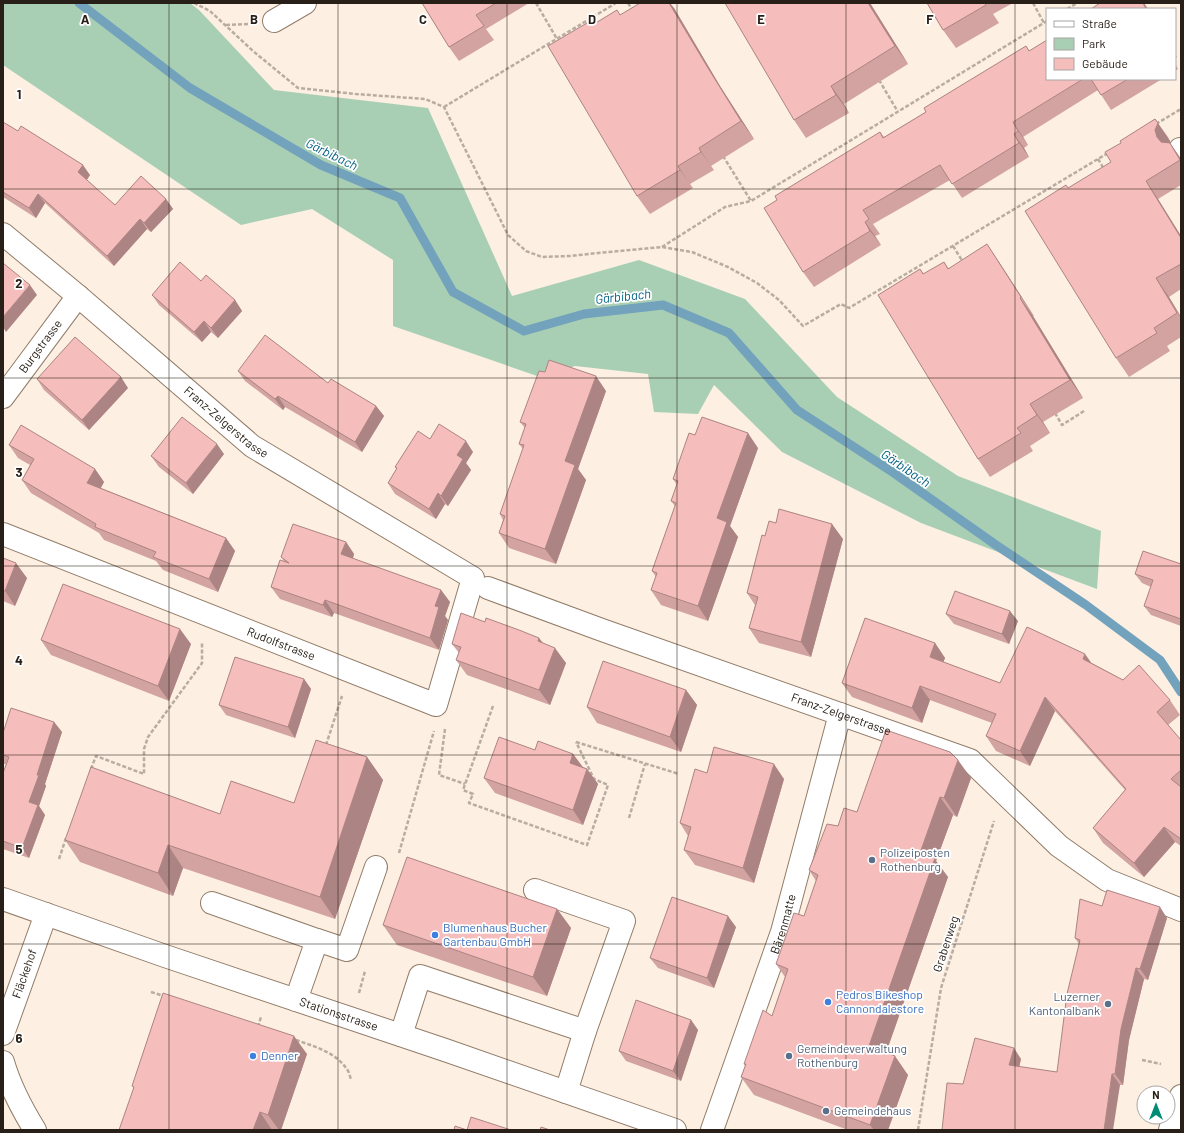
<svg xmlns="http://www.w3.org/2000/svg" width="1184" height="1133" font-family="Barlow,sans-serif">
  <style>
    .green { fill: #a8cfb4 }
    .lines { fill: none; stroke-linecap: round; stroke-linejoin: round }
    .stream { stroke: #72a2bc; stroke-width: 9 }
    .minor-casing { stroke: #917c68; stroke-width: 24 }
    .major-casing { stroke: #917c68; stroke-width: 24 }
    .path { stroke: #b9ada1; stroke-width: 2.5; stroke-dasharray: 4 2; stroke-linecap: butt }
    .minor { stroke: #fff; stroke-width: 22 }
    .major { stroke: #fff; stroke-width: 22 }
    .wall { fill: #d3a3a1 }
    .shaded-wall { fill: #ac8483 }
    .building { fill: #f5bdbb; stroke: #ac8483 }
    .grid { fill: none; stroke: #282018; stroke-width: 1; stroke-opacity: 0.55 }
    .service-dot { fill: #5c6f8a; stroke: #fff; stroke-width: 1.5 }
    .shop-dot { fill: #3f7fe0; stroke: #fff; stroke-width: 1.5 }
    .labels { text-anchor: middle; stroke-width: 3.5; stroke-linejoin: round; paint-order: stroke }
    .street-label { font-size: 12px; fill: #282018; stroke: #fff }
    .service-label { font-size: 12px; fill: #4e5e75; stroke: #fff; text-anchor: start }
    .shop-label { font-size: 12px; fill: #366cbe; stroke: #fff; text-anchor: start }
    .water-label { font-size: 13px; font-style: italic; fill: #005f83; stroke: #fff }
    .grid-label { font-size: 13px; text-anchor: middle; font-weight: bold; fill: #282018; stroke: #fff; stroke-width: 3.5; stroke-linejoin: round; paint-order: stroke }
  </style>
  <rect width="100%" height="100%" fill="#fdefe2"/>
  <path class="green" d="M 3,3 L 190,3 L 199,10 L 274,90 L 428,108 L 512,296 L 639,260 L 745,299 L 837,397 L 958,476 L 1101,531 L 1097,589 L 921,523 L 782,452 L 714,385 L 698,414 L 654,412 L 648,374 L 575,366 L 540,377 L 393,326 L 393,260 L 312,209 L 241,225 L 3,65 Z"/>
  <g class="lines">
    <path class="stream" d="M 79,3 L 190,88 L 321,165 L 400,198 L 453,292 L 524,331 L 584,314 L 663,305 L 729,333 L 797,410 L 894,473 L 996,545 L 1086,605 L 1160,660 L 1181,692"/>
    <g class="minor-casing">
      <g id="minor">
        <path d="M 274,21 L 305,3"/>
        <path d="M 1180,149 L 1181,149"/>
        <path id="s1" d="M 3,234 L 78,296 L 252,446 L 473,578 L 436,705 L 3,534"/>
        <path id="s2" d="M 3,397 L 78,296"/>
        <path id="s3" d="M 488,588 L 602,630 L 970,760 L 1059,846 L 1107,880 L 1181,910"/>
        <path d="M 535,890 L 624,921 L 585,1031 L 566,1092"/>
        <path id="s4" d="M 3,899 L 165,956 L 445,1050 L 675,1130"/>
        <path d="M 212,903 L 317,940 L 296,1000"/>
        <path d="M 317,940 L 347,950 L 376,867"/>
        <path id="s5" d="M 3,1034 L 46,914"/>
        <path d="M 401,1035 L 420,976 L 585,1031"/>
        <path d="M 3,1062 C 10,1086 22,1109 35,1130"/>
        <path id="s6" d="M 712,1130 L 782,932 L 840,714"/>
      </g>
    </g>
    <g class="major-casing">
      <path id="major" d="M 1170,1130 L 1181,1096"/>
    </g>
    <path class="path" d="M 194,3 L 210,11 L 253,51 L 298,88 L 356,94 L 425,99 L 444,107 L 508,235 L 526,251 L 542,257 L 570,256 L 598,253 L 662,247 L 692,252 L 728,267 L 757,283 L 779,300 L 803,326 L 841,304 L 849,308 L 1108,153
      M 536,3 L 557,39
      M 628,3 L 633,11
      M 1033,3 L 1044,23
      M 1067,9 L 1077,3
      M 226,25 L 249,24
      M 879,80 L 898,112
      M 444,107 L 616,3
      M 1156,124 L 1181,109
      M 723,156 L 751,201
      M 1098,159 L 1104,169
      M 953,246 L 963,262
      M 662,247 L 725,207 L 751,201 L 1047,21
      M 1055,413 L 1062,425 L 1084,411
      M 493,706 L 463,790 L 473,794 L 469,803 L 587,845 L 608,785 L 594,779 L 576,742
      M 445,729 L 439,775 L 465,784
      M 576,742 L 679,774
      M 326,745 L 342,696
      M 91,769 L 96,756 L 144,774 L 144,749 L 148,737 L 202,663 L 202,642
      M 629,818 L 645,764
      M 399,853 L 434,731
      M 59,859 L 66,838
      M 151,992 L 164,996
      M 359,993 L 365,971
      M 258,1027 L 261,1017
      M 296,1040 C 313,1046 335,1052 346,1068 C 349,1071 350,1076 351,1080
      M 1142,1060 L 1161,1064
      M 918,1130 L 941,988 L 994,821"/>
    <use href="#minor" class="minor"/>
    <use href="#major" class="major"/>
  </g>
  <path class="wall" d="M 422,3 L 529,3 L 486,29 L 494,40 L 459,61 L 449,47 Z
    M 870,3 L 908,64 L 844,104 L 849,113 L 806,138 L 794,120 Z
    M 927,3 L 1013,3 L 993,14 L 999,23 L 956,48 L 943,30 Z
    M 674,8 L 720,86 L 754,139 L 711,166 L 714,170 L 690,184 L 693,188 L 650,214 L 637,196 L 594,24 L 617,10 L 620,15 Z
    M 1026,46 L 1047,79 L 1162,79 L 1111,110 L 1098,90 L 1023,137 L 1028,145 L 1024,148 L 1029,157 L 962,198 L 950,180 L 873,224 L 880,234 L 875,236 L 881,245 L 814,287 L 803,272 L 777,200 L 880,132 L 884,137 L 926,112 Z
    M 1175,53 L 1177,57 L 1175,58 Z
    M 1175,63 L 1178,69 L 1175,71 Z
    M 1155,119 L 1168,137 L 1170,141 L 1170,143 L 1181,159 L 1181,185 L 1158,199 L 1181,236 L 1181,289 L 1169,297 L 1181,317 L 1181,337 L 1167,346 L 1170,351 L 1129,377 L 1116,358 L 1111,162 L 1121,143 Z
    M 3,122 L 90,175 L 87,180 L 115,205 L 166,199 L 173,209 L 151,232 L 147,229 L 114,266 L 45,203 L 36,218 L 3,197 Z
    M 944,262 L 949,269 L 999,262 L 1034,316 L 1033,316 L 1083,398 L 1043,422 L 1050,433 L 1030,446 L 1033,451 L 990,477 L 978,459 L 920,269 L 924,274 Z
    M 201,281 L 235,300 L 242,311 L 218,338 L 211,332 L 202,342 L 159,305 L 152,295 Z
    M 238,371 L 328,383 L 376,406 L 384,416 L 362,452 L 285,407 L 283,410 L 245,381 Z
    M 37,379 L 128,388 L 89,430 L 44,390 Z
    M 606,391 L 578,469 L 586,480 L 556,564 L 509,548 L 499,533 L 503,520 L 500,514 L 523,449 L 519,444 L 525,428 L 520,422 Z
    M 695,435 L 758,448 L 730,526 L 738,537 L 708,621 L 661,605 L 651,590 L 656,577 L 652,571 L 675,506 L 671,501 L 677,485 L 673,479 Z
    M 430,439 L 473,452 L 466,463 L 471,470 L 448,506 L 445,504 L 436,519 L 395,494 L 388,483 L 397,469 L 395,467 Z
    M 9,445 L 95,469 L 104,482 L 101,488 L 226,538 L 235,551 L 218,592 L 163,570 L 156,561 L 104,540 L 99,533 L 31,493 L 22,480 L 30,465 L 18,458 Z
    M 224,454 L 193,494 L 159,467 L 151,456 Z
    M 776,523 L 843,539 L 811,657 L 759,643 L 749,628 L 755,605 L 747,593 L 765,536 Z
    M 346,542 L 354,554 L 353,559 L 441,590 L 450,602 L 445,616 L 448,620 L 439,650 L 334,613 L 332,617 L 280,599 L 271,587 L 284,561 L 281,557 Z
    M 3,558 L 27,578 L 15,606 L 3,601 Z
    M 1181,564 L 1181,626 L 1151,615 L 1144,606 L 1151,587 L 1142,583 L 1135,574 Z
    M 946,614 L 1018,621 L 1009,644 L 954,624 Z
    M 485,622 L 539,638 L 543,643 L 566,663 L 550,705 L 467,675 L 456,660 L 459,653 L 452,644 Z
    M 41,640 L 191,644 L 169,701 L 51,655 Z
    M 935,643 L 945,658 L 943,662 L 1000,683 L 1092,663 L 1123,680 L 1170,700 L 1180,715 L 1168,725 L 1181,740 L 1181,846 L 1175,842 L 1144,877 L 1103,843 L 1093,828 L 1125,790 L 1055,711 L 1030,766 L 996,751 L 986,736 L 992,723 L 930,700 L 922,723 L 852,697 L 842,683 Z
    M 304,679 L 311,689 L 295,738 L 226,715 L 219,705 Z
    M 686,690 L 697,705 L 681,752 L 597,723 L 587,707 Z
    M 54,722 L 62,732 L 45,784 L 46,786 L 39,806 L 45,815 L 29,858 L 3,849 L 3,773 L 6,764 L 4,764 L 3,762 L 3,733 Z
    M 535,750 L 573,754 L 583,767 L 587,769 L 598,784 L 583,825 L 495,793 L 484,778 Z
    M 367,757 L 383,780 L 335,919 L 183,868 L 173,896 L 80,862 L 65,840 L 220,814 L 294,803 Z
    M 707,773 L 784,779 L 754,883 L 695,865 L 684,850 L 688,836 L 680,823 Z
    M 971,778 L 957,817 L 953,815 L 936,861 L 948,877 L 886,1053 L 908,1075 L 888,1130 L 848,1130 L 754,1095 L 741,1077 L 745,1066 L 744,1064 L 772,1016 L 785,977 L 776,964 L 804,916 L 816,881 L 809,870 L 838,826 L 857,812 Z
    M 1102,906 L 1167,918 L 1148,980 L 1144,979 L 1129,1040 L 1123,1085 L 963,1084 L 1021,1059 L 1019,1067 L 1057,1072 L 1079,944 L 1075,938 Z
    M 557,909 L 571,928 L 547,996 L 397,945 L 383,925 Z
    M 736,927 L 714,988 L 658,968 L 650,958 Z
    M 691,1020 L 698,1030 L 681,1081 L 626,1061 L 619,1051 Z
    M 307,1054 L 281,1130 L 273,1130 L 134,1088 L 132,1086 Z"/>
  <path class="shaded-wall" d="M 669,3 L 670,3 L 674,8 L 720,86 L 754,139 L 741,121 L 708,68 Z
    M 868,3 L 870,3 L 908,64 L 895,46 Z
    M 1143,3 L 1144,3 L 1148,9 L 1146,9 Z
    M 831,86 L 844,104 L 849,113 L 836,95 Z
    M 1155,119 L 1170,141 L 1168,149 L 1157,137 L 1155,130 Z
    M 1013,122 L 1023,137 L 1028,145 L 1018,131 Z
    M 1014,134 L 1024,148 L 1029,157 L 1019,143 Z
    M 1170,143 L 1181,159 L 1181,161 L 1180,160 Z
    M 699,148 L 711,166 L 714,170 L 701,152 Z
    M 83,165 L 90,175 L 85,182 L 78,172 Z
    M 678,166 L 690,184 L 693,188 L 680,170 Z
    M 1146,181 L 1158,199 L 1181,236 L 1181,238 Z
    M 38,194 L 45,203 L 36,218 L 29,208 Z
    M 166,199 L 173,209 L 151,232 L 144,223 Z
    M 140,219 L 147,229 L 114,266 L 107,256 Z
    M 865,222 L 875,236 L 881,245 L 870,231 Z
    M 987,244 L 999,262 L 1034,316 L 1021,297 Z
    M 1156,278 L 1169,297 L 1181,317 L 1181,318 Z
    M 30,285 L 37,295 L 6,332 L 3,327 L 3,317 Z
    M 1020,298 L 1033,316 L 1083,398 L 1070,380 Z
    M 235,300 L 242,311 L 218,338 L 211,328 Z
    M 204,321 L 211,332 L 202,342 L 194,332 Z
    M 596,376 L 606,391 L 578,469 L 586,480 L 556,564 L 545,549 L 565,461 Z
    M 121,377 L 128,388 L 89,430 L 82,420 Z
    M 278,396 L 285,407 L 283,410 L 275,399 Z
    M 1030,404 L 1043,422 L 1050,433 L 1037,415 Z
    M 376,406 L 384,416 L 362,452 L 355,442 Z
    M 748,433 L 758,448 L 730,526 L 738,537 L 708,621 L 698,606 L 717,518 Z
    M 466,441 L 473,452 L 466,463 L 471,470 L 448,506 L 441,496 L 457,455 Z
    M 217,444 L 224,454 L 193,494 L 186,483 Z
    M 95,469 L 104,482 L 96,496 L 87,483 Z
    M 438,493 L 445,504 L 436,519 L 429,509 Z
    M 832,524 L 843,539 L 811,657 L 801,642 Z
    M 226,538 L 235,551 L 218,592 L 209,579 Z
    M 346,542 L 354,554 L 350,567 L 341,554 Z
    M 16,563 L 27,578 L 15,606 L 5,591 Z
    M 441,590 L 450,602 L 445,616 L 448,620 L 439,650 L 430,638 L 435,606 Z
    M 325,600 L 334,613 L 332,617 L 323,605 Z
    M 1010,611 L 1018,621 L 1009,644 L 1002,634 Z
    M 180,629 L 191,644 L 169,701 L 158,686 Z
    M 539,638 L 550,653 L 538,641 Z
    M 935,643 L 945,658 L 940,671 L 930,657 Z
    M 555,648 L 566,663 L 550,705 L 539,690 Z
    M 1085,654 L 1095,668 L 1083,659 Z
    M 304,679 L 311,689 L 295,738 L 288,727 Z
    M 920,686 L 930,700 L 922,723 L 912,708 Z
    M 686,690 L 697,705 L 681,752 L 670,737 Z
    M 1045,697 L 1055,711 L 1030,766 L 1020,751 Z
    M 54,722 L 62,732 L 45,784 L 46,786 L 39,806 L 45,815 L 29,858 L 22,848 L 29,802 L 37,775 Z
    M 573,754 L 584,769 L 570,763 Z
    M 367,757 L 383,780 L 335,919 L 320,897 Z
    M 958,760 L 971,778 L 957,817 L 944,798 Z
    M 774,764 L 784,779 L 754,883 L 743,868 Z
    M 587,769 L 598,784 L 583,825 L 573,810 Z
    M 940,797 L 953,815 L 936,861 L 948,877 L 882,1064 L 869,1046 L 920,853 Z
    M 1164,827 L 1175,842 L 1144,877 L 1134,863 Z
    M 168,845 L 183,868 L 173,896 L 158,873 Z
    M 1160,907 L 1167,918 L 1148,980 L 1140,969 Z
    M 557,909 L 571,928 L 547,996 L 533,977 Z
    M 728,916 L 736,927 L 714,988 L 707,978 Z
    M 1136,968 L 1144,979 L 1129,1040 L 1123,1085 L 1115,1074 L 1121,1029 Z
    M 691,1020 L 698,1030 L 681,1081 L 673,1071 Z
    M 294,1036 L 307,1054 L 281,1130 L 279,1130 L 268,1115 Z
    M 1014,1048 L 1021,1059 L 1017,1077 L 1009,1065 Z
    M 895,1056 L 908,1075 L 888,1130 L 874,1130 L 870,1125 Z
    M 1112,1074 L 1120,1085 L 1113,1130 L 1104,1130 Z
    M 260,1112 L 272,1130 L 253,1130 Z"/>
  <path class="building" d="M 422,3 L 496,3 L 476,15 L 484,26 L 449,47 Z
    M 640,3 L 669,3 L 708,68 L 741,121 L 699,148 L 701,152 L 678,166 L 680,170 L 637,196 L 548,46 L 592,20 L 594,24 L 617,10 L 620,15 Z
    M 725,3 L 868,3 L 895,46 L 831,86 L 836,95 L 794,120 Z
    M 927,3 L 985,3 L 986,5 L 943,30 Z
    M 1100,3 L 1143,3 L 1146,9 L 1091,9 Z
    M 1047,40 L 1047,79 L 1083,79 L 1013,122 L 1018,131 L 1014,134 L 1019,143 L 952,184 L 940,165 L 863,210 L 869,219 L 865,222 L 870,231 L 803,272 L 764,208 L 777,200 L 775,196 L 880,132 L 883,138 L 926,112 L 924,108 L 1026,46 L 1029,51 Z
    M 1091,79 L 1128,79 L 1101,95 Z
    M 1155,119 L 1158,123 L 1155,130 L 1157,137 L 1161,142 L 1170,143 L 1180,160 L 1146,181 L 1181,238 L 1181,264 L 1156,278 L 1177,313 L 1154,328 L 1157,333 L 1116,358 L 1025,211 L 1066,185 L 1068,188 L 1111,162 L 1105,152 L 1121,143 L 1120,141 Z
    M 3,122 L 18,131 L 21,126 L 83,165 L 78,172 L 115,205 L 141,176 L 166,199 L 144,223 L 140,219 L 107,256 L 38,194 L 29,208 L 3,192 Z
    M 987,244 L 1021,297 L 1020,298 L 1070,380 L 1030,404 L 1037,415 L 1017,428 L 1021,433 L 978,459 L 878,295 L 920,269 L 923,274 L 944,262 L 948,269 Z
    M 180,262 L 201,281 L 206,275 L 235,300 L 211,328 L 204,321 L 194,332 L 152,295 Z
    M 3,263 L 30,285 L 3,317 Z
    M 265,335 L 328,383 L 331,379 L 376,406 L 355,442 L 278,396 L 275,399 L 238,371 Z
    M 75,337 L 121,377 L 82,420 L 37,379 Z
    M 549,360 L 596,376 L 565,461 L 575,465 L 545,549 L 499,533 L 505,516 L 500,514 L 524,445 L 519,444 L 526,424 L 520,422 L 539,371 L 545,372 Z
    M 182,417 L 217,444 L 186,483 L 151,456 Z
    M 702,417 L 748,433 L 717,518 L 727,522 L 698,606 L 651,590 L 657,573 L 652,571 L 676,503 L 671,501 L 678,481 L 673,479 L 689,433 L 695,435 Z
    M 439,424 L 466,441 L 457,455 L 463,459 L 441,496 L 438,493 L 429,509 L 388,483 L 397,468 L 395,467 L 418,431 L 430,439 Z
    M 21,425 L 95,469 L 87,483 L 226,538 L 209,579 L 153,557 L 156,552 L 95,527 L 96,524 L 22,480 L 34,459 L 9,445 Z
    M 779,509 L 832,524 L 801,642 L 749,628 L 758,597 L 747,593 L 762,535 L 765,536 L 769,521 L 776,523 Z
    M 293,524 L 346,542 L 341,554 L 441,590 L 435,606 L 439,607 L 430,638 L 325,600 L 323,605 L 271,587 L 280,560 L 289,563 L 281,557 Z
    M 1143,551 L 1181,564 L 1181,619 L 1144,606 L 1153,580 L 1135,574 Z
    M 3,558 L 16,563 L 5,591 L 3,590 Z
    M 63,584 L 180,629 L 158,686 L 41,640 Z
    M 955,591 L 1010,611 L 1002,634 L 946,614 Z
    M 461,613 L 485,622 L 486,618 L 519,630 L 539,638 L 538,641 L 555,648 L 539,690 L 456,660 L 461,647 L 452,644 Z
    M 865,618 L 935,643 L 930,657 L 1000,683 L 1027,627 L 1085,654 L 1083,659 L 1123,680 L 1139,665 L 1170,700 L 1157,712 L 1181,740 L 1181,770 L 1171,779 L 1181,787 L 1181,839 L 1164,827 L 1134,863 L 1093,828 L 1126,789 L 1045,697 L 1020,751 L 986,736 L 996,714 L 920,686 L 912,708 L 842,683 Z
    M 235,657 L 304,679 L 288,727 L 219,705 Z
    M 603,661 L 686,690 L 670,737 L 587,707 Z
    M 11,708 L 54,722 L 37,775 L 39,775 L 29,802 L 38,805 L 22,848 L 3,841 L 3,773 L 9,757 L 3,755 L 3,733 Z
    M 886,730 L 950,752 L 958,760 L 944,798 L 940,797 L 920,853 L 935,858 L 869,1046 L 895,1056 L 870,1125 L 741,1077 L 746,1064 L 744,1064 L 763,1010 L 772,1016 L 788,969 L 776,964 L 794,913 L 804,916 L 818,875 L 809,870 L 827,824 L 838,826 L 844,808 L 857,812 Z
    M 499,737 L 535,750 L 538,741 L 573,754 L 570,763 L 587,769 L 573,810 L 484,778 Z
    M 316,740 L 367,757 L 320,897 L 168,845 L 158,873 L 65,840 L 91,767 L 220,814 L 231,781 L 294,803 Z
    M 714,747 L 774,764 L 743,868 L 684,850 L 691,827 L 680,823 L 695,769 L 707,773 Z
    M 407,857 L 557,909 L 533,977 L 383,925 Z
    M 1107,890 L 1160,907 L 1140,969 L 1136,968 L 1121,1029 L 1115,1074 L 1112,1074 L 1104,1130 L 942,1130 L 947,1083 L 963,1084 L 975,1038 L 1014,1048 L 1009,1065 L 1057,1072 L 1067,994 L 1080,940 L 1075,938 L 1080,899 L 1102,906 Z
    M 672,897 L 728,916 L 707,978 L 650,958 Z
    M 163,993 L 294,1036 L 268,1115 L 260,1112 L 253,1130 L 119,1130 L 134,1087 L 132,1086 Z
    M 636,1000 L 691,1020 L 673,1071 L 619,1051 Z
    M 471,1117 L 511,1130 L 454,1130 L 455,1126 L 467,1130 Z
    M 541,1127 L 550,1130 L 540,1130 Z"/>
  <path class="grid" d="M 169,3 L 169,1130M 338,3 L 338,1130M 507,3 L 507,1130M 677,3 L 677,1130M 846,3 L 846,1130M 1015,3 L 1015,1130M 3,189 L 1181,189M 3,378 L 1181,378M 3,566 L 1181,566M 3,755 L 1181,755M 3,944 L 1181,944"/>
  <g class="service-dot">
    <circle cx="872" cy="860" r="4"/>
    <circle cx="1108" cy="1004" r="4"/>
    <circle cx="789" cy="1056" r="4"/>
    <circle cx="826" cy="1111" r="4"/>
  </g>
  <g class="shop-dot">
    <circle cx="435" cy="935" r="4"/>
    <circle cx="828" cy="1002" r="4"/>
    <circle cx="253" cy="1056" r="4"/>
  </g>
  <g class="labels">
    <g class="street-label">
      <text dy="4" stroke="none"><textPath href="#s2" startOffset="63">Burgstrasse</textPath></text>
      <text dy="4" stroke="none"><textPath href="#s1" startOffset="292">Franz-Zelgerstrasse</textPath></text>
      <text transform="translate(281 644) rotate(21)" y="4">Rudolfstrasse</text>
      <text dy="4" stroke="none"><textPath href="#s3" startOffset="375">Franz-Zelgerstrasse</textPath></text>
      <text dy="4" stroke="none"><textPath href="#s6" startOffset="218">Bärenmatte</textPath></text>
      <text transform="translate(946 944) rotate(-72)" y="4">Grabenweg</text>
      <text dy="4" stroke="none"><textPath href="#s5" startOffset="64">Fläckehof</textPath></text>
      <text dy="4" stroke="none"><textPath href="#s4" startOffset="355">Stationsstrasse</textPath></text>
    </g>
    <g class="service-label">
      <text x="880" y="857">Polizeiposten<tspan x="880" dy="14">Rothenburg</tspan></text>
      <text x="1100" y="1001" text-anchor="end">Luzerner<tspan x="1100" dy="14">Kantonalbank</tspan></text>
      <text x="797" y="1053">Gemeindeverwaltung<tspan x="797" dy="14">Rothenburg</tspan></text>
      <text x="834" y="1115">Gemeindehaus</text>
    </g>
    <g class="shop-label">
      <text x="443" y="932">Blumenhaus Bucher<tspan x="443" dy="14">Gartenbau GmbH</tspan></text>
      <text x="836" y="999">Pedros Bikeshop<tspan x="836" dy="14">Cannondalestore</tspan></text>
      <text x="261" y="1060">Denner</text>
    </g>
    <g class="water-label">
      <text transform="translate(332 154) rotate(26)" y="5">Gärbibach</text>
      <text transform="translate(623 296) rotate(-6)" y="5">Gärbibach</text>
      <text transform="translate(906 468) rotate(34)" y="5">Gärbibach</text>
    </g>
  </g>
  <g class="grid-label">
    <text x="85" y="24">A</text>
    <text x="254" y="24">B</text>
    <text x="423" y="24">C</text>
    <text x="592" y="24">D</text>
    <text x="761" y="24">E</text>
    <text x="930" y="24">F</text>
    <text x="19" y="99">1</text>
    <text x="19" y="288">2</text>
    <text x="19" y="477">3</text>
    <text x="19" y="665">4</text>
    <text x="19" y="854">5</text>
    <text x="19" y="1043">6</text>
  </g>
  <rect width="1184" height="1133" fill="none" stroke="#282018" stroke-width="8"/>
  <rect x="1046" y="8" width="130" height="72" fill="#ffffff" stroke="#a9a6a3"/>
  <rect x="1054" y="21" width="20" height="6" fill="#ffffff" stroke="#a9a6a3"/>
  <text x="1082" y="28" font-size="12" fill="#282018">Straße</text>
  <rect x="1054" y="38" width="20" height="12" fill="#a8cfb4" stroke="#a9a6a3"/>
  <text x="1082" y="48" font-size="12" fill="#282018">Park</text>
  <rect x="1054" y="58" width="20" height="12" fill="#f5bdbb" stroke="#a9a6a3"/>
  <text x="1082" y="68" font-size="12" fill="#282018">Gebäude</text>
  <g transform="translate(1156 1105)"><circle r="19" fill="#ffffff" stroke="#a9a6a3"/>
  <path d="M0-3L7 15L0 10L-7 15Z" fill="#008c74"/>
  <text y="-6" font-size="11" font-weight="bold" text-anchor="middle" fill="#282018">N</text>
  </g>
</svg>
